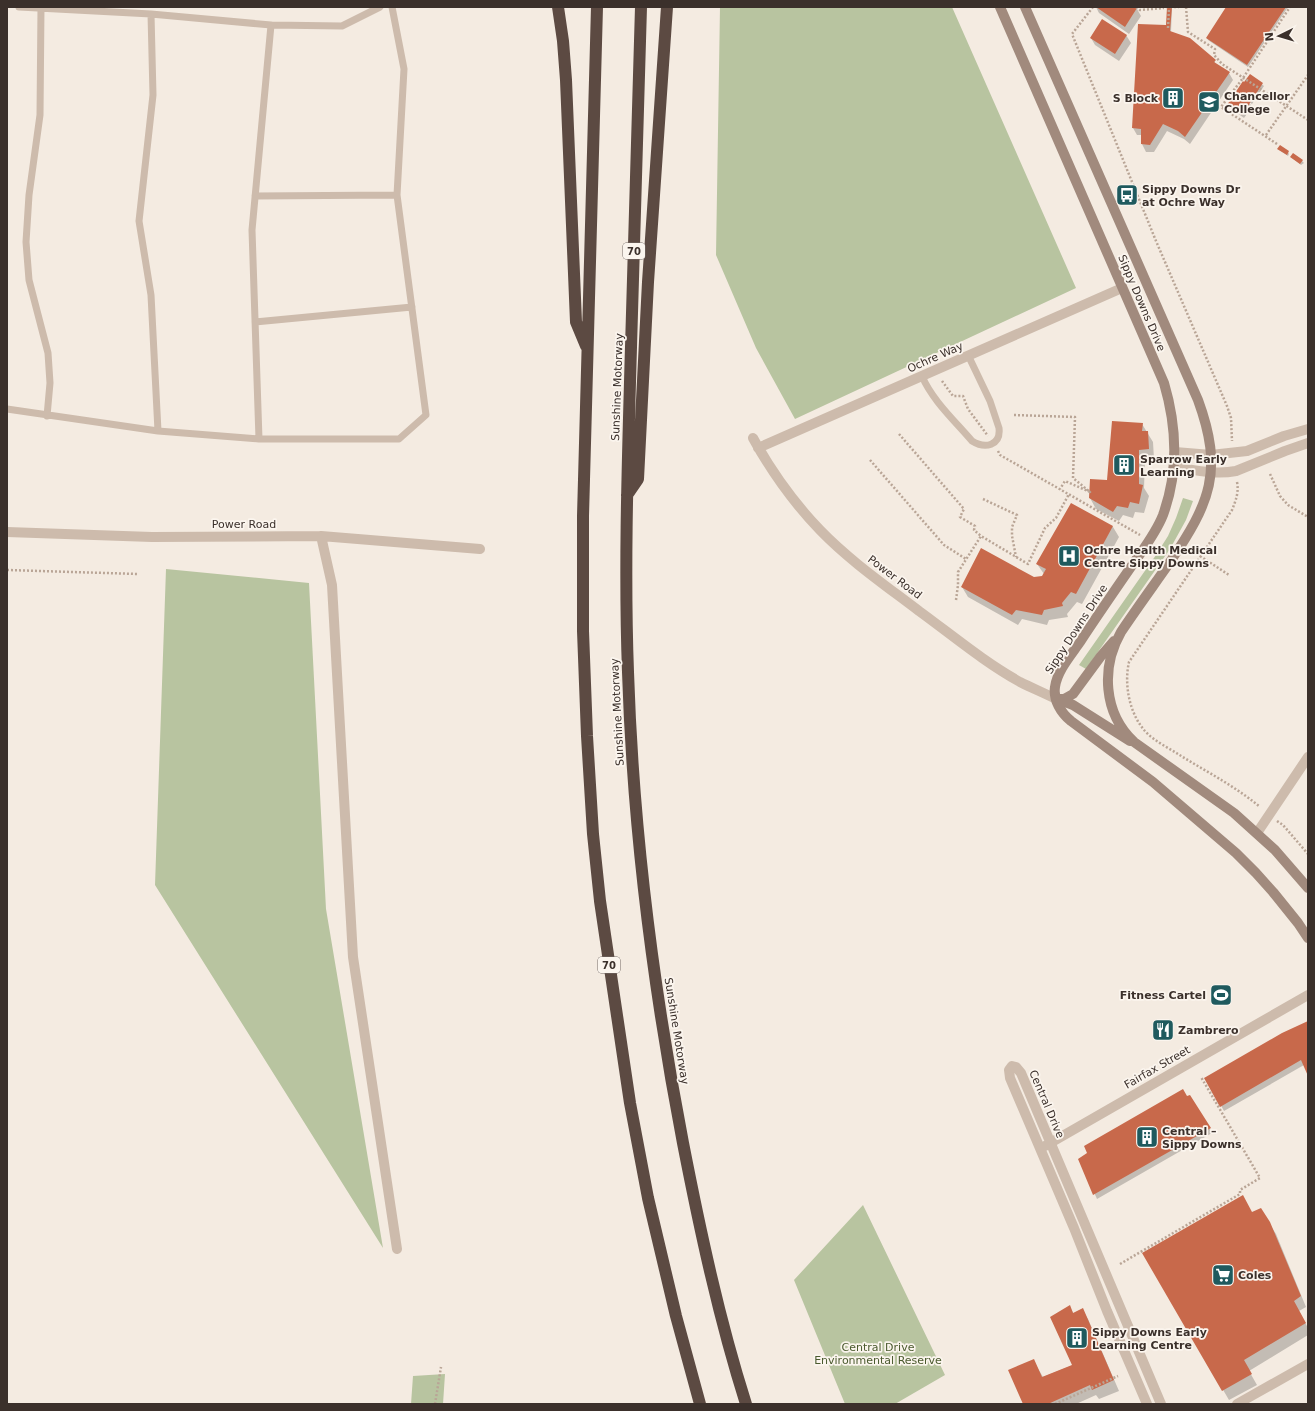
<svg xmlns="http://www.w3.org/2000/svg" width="1315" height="1411" font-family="'DejaVu Sans',sans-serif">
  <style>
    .green { fill: #b8c4a0 }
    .shadow { fill: #0003 }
    .building { fill: #c8694b }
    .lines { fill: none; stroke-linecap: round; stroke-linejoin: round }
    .path { stroke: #b9a596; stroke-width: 2.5; stroke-dasharray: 2 2; stroke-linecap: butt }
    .service { stroke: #cdbbac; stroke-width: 7 }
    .minor { stroke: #cdbbac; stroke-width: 10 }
    .secondary { stroke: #a18a7d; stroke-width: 10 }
    .motorway { stroke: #5c4a42; stroke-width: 12 }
    .labels { text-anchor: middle; stroke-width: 3.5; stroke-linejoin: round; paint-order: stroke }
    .shield { fill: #fbf5ee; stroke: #756b66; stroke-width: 1 }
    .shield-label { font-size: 10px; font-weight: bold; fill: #3b302b }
    .poi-label { font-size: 11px; font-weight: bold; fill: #3b302b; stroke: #fbf5ee; text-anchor: start }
    .street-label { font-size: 11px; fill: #3b302b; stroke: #fbf5ee }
    .park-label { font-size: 11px; fill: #4a5a2e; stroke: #fbf5ee }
  </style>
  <rect width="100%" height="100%" fill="#f4ebe1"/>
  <path class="green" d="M 720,7 L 952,7 L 1076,288 L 795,419 L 756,348 L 716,255 Z
    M 1183,498 L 1193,501 L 1186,520 L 1170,549 L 1086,669 L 1079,665 L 1156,555 L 1168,536 L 1176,518 Z
    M 166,569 L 309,583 L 326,909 L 383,1248 L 155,885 Z
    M 863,1205 L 945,1375 L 895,1404 L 845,1404 L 794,1280 Z
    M 445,1374 L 443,1404 L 411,1404 L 413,1376 Z"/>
  <path class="shadow" d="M 1096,7 L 1138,7 L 1137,9 L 1141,16 L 1129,34 L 1099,13 Z
    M 1168,7 L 1172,7 L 1171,32 L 1215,61 L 1215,64 L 1229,73 L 1233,80 L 1190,144 L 1184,139 L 1167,131 L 1154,152 L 1146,152 L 1142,144 L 1142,135 L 1137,135 L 1133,128 L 1167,26 Z
    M 1227,7 L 1288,7 L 1248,67 L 1208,40 L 1207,38 Z
    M 1126,35 L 1131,43 L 1119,61 L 1095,45 L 1091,38 Z
    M 1250,75 L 1264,86 L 1252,104 L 1248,101 L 1252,107 L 1244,118 L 1233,110 L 1230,105 Z
    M 1278,149 L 1288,152 L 1289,154 L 1288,156 Z
    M 1291,157 L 1302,161 L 1304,163 L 1301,165 Z
    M 1142,424 L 1153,442 L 1154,459 L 1145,460 L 1144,488 L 1149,496 L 1144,513 L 1135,512 L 1133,518 L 1123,515 L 1119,521 L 1096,509 L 1090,498 L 1108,481 Z
    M 1071,505 L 1113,527 L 1119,537 L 1082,604 L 1077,602 L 1067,614 L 1068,617 L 1049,620 L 1047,625 L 1022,619 L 1018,625 L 968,597 L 962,587 L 1042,577 L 1044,574 L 1037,564 Z
    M 1308,1022 L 1308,1074 L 1304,1065 L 1224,1111 L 1206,1078 Z
    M 1190,1096 L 1212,1133 L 1097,1199 L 1079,1159 L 1186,1097 Z
    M 1252,1213 L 1269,1223 L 1276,1234 L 1306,1307 L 1299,1311 L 1308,1328 L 1308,1335 L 1249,1371 L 1257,1385 L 1229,1400 L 1143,1253 Z
    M 1069,1306 L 1074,1314 L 1082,1309 L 1088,1319 L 1119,1391 L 1099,1399 L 1096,1395 L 1076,1404 L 1024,1404 L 1033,1360 L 1043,1377 L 1073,1365 Z"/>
  <path class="building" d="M 1096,7 L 1136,7 L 1137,8 L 1125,27 Z
    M 1167,7 L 1172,7 L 1170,31 L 1190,38 L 1216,60 L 1214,62 L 1230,72 L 1185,137 L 1178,131 L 1163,124 L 1150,145 L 1141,144 L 1141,129 L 1132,128 L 1138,24 L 1166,25 Z
    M 1226,7 L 1286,7 L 1247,65 L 1206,38 Z
    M 1102,19 L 1127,35 L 1115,54 L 1090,38 Z
    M 1250,74 L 1263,83 L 1242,115 L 1227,105 L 1243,81 L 1244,82 Z
    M 1280,145 L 1289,151 L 1287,155 L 1277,149 Z
    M 1293,153 L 1303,160 L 1300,164 L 1290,157 Z
    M 1112,421 L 1143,423 L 1142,431 L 1148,431 L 1149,449 L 1139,450 L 1139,484 L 1143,485 L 1139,504 L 1130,502 L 1128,508 L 1117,506 L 1113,512 L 1089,498 L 1090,479 L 1107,480 Z
    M 1071,503 L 1113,526 L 1076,594 L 1071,592 L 1062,603 L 1063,606 L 1044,610 L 1042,615 L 1016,610 L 1012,615 L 961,587 L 981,548 L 1034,577 L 1042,576 L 1046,569 L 1036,564 Z
    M 1308,1021 L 1308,1076 L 1301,1060 L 1220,1107 L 1204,1078 L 1282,1033 Z
    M 1183,1089 L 1187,1096 L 1190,1095 L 1211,1128 L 1093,1195 L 1078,1159 L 1087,1153 L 1084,1146 Z
    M 1243,1195 L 1252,1212 L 1261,1208 L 1270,1222 L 1301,1296 L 1294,1301 L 1306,1323 L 1244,1360 L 1252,1374 L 1222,1391 L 1142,1253 Z
    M 1070,1305 L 1073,1313 L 1083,1308 L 1114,1380 L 1092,1390 L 1090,1385 L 1048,1404 L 1023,1404 L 1008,1370 L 1034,1359 L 1042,1377 L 1072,1365 L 1050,1317 Z"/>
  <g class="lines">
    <path class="path" d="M 1093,7 L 1072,34 L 1156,241 L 1227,406 L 1231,418 L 1232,441
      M 1136,7 L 1140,10 L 1164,8
      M 1162,7 L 1179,7
      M 1186,7 L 1188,32 L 1215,49 L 1214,55 L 1222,64 L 1308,120
      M 1168,28 L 1169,7
      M 1266,135 L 1308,75
      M 1277,144 L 1221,107 L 1243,78 L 1290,7
      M 942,381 L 953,396 L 963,396 L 968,409 L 988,436
      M 1014,415 L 1075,417 L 1073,478 L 1090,492 L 1065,481 L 1060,489
      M 899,434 L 964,509 L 960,517 L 975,526 L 974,530 L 981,536
      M 998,451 L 1000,455 L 1140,535
      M 870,460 L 944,545 L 966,559
      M 1270,474 L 1280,496 L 1288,505 L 1308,517
      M 1237,482 C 1239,492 1236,500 1232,510 L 1129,662 C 1124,684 1129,713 1145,731 C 1154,741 1167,747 1178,754 C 1205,771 1235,786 1260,807
      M 983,499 L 1017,515 L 1012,527 L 1012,536 L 1016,557
      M 1200,556 L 1229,575
      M 7,570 L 138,574
      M 956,600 L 958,585 L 958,572 L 981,536 L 1028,564 L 1045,528 L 1056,518 L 1069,494
      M 1277,821 L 1283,825 L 1308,854
      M 1120,1264 L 1240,1194 L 1240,1190 L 1260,1178 L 1201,1077
      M 435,1404 L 441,1367
      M 1055,1404 L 1118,1376"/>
    <path class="service" d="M 19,7 L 151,14 L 271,25 L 342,26 L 380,7
      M 41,7 L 40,115 L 29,195 L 26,242 L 29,280 L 48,353 L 50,383 L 47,416
      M 151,14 L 153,95 L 139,221 L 151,295 L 158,431
      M 255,196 L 397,195
      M 255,322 L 412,307
      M 922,376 C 932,400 955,421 972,441 C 985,449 1001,446 999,428 L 990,401 L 968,355
      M 7,409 L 158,431 L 259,439 L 399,439 L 426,415 L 397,195 L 404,69 L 392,7
      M 259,439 L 252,230 L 271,25"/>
    <path class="minor" d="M 753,438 C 771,471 794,503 820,530 C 850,561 885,585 919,611 C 952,635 984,662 1020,682 C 1032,688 1044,693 1056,699
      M 758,448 L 1122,288
      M 1175,452 L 1211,455 L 1247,451 L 1284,436 L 1308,429
      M 1174,467 C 1195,470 1215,475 1236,471 L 1285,451 L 1308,443
      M 7,532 L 152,537 L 321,536 L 480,549
      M 321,536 L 332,585 L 353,957 L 397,1249
      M 1257,833 L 1308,757
      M 1045,1146 L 1308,995
      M 1147,1404 L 1107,1311 L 1074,1228 L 1010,1078 L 1009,1070 L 1012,1066 L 1016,1067 L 1021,1073 L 1161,1404
      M 1237,1404 L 1308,1364"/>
    <path class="secondary" d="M 1000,7 L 1164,383 C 1177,427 1179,471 1163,515 C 1156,533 1144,548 1133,564 C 1115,590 1097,616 1080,642 C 1071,655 1057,671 1055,687 C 1053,700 1061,713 1071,721 L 1153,782 L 1236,853 L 1256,873 L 1273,892 L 1298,923 L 1308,938
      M 1025,7 L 1198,400 C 1224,471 1210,503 1170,562 C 1154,585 1137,608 1121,632 C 1101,667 1103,713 1134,742 L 1234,813 L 1275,850 L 1308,888
      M 1056,699 L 1064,699 L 1073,694 L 1101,656 L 1114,641
      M 1058,699 L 1073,705 L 1130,741"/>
    <path class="motorway" d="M 558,7 L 563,41 L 566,80 L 576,322 L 586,346
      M 597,7 L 583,516 L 583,631 L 587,736 L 593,834 L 600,901 L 630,1103 L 648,1198 L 676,1316 L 700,1404
      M 641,7 C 638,120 635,233 631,347 C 628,455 624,564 628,672 C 633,830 653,987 683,1143 C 700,1230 719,1319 746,1404
      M 627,495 L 638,479 L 648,282 L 667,7"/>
  </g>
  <defs>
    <g id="building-square" transform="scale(1.15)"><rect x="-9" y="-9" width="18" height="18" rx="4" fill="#1f5a5e" stroke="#fbf5ee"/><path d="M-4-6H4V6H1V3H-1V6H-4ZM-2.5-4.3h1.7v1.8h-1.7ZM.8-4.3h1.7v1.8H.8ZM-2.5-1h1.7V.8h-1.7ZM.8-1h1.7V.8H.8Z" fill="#fff"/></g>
    <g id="school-square" transform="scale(1.15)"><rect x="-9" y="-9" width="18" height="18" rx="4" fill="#1f5a5e" stroke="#fbf5ee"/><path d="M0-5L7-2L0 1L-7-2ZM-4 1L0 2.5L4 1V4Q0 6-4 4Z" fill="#fff"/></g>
    <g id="bus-square" transform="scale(1.15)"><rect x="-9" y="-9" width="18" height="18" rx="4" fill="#1f5a5e" stroke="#fbf5ee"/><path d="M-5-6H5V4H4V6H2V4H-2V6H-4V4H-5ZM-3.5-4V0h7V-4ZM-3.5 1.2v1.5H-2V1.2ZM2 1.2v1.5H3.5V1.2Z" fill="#fff"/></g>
    <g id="hospital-square" transform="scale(1.15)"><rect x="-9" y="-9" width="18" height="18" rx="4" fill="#1f5a5e" stroke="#fbf5ee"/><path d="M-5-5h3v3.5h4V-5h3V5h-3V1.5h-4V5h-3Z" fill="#fff"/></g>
    <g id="stadium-square" transform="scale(1.15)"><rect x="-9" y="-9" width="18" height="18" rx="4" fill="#1f5a5e" stroke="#fbf5ee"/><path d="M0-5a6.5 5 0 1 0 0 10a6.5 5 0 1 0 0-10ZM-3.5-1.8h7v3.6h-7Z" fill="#fff"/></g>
    <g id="restaurant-square" transform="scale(1.15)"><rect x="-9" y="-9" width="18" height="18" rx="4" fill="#1f5a5e" stroke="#fbf5ee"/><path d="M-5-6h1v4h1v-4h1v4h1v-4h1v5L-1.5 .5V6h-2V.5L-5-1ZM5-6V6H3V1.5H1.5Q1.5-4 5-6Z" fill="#fff"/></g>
    <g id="supermarket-square" transform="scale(1.15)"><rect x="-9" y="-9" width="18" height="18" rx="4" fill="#1f5a5e" stroke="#fbf5ee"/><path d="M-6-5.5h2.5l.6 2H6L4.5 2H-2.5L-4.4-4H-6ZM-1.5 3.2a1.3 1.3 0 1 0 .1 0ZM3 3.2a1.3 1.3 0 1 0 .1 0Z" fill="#fff"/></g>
  </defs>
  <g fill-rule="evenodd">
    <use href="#building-square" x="1173" y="98"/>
    <use href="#school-square" x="1209" y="102"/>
    <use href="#bus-square" x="1127" y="195"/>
    <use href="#building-square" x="1124" y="465"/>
    <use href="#hospital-square" x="1069" y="556"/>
    <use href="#stadium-square" x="1221" y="995"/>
    <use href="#restaurant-square" x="1163" y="1030"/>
    <use href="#building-square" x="1147" y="1137"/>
    <use href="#supermarket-square" x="1223" y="1275"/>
    <use href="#building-square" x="1077" y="1338"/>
  </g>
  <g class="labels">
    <g class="shield">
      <rect x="623" y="243" width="22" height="16" rx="3"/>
      <rect x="598" y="957" width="22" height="16" rx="3"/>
    </g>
    <g class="shield-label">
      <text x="634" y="255">70</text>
      <text x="609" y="969">70</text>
    </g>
    <g class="poi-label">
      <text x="1224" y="100">Chancellor<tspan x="1224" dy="13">College</tspan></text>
      <text x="1158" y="102" text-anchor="end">S Block</text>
      <text x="1142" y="193">Sippy Downs Dr<tspan x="1142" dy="13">at Ochre Way</tspan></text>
      <text x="1140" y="463">Sparrow Early<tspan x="1140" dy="13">Learning</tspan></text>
      <text x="1084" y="554">Ochre Health Medical<tspan x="1084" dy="13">Centre Sippy Downs</tspan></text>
      <text x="1206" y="999" text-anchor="end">Fitness Cartel</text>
      <text x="1178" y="1034">Zambrero</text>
      <text x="1162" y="1135">Central –<tspan x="1162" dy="13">Sippy Downs</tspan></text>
      <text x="1238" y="1279">Coles</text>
      <text x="1092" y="1336">Sippy Downs Early<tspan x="1092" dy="13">Learning Centre</tspan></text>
    </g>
    <g class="street-label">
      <text transform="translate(1142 303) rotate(67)" y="4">Sippy Downs Drive</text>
      <text transform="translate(935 357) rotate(-24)" y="4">Ochre Way</text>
      <text transform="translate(617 387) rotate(-88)" y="4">Sunshine Motorway</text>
      <text x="244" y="528">Power Road</text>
      <text transform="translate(895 577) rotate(37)" y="4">Power Road</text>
      <text transform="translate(1076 629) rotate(-57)" y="4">Sippy Downs Drive</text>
      <text transform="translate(617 712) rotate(-93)" y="4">Sunshine Motorway</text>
      <text transform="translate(677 1031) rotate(81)" y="4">Sunshine Motorway</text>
      <text transform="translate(1157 1067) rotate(-30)" y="4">Fairfax Street</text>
      <text transform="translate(1047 1104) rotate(67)" y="4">Central Drive</text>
    </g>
    <g class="park-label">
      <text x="878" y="1351">Central Drive<tspan x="878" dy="13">Environmental Reserve</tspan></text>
    </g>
  </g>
  <rect width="1315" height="1411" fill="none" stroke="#3b302b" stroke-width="16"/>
  <g transform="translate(1279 36) rotate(265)" stroke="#fbf5ee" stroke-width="3" paint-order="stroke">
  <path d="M0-3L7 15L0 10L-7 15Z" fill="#3b302b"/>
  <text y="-6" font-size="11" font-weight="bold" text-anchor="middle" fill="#3b302b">N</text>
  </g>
</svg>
